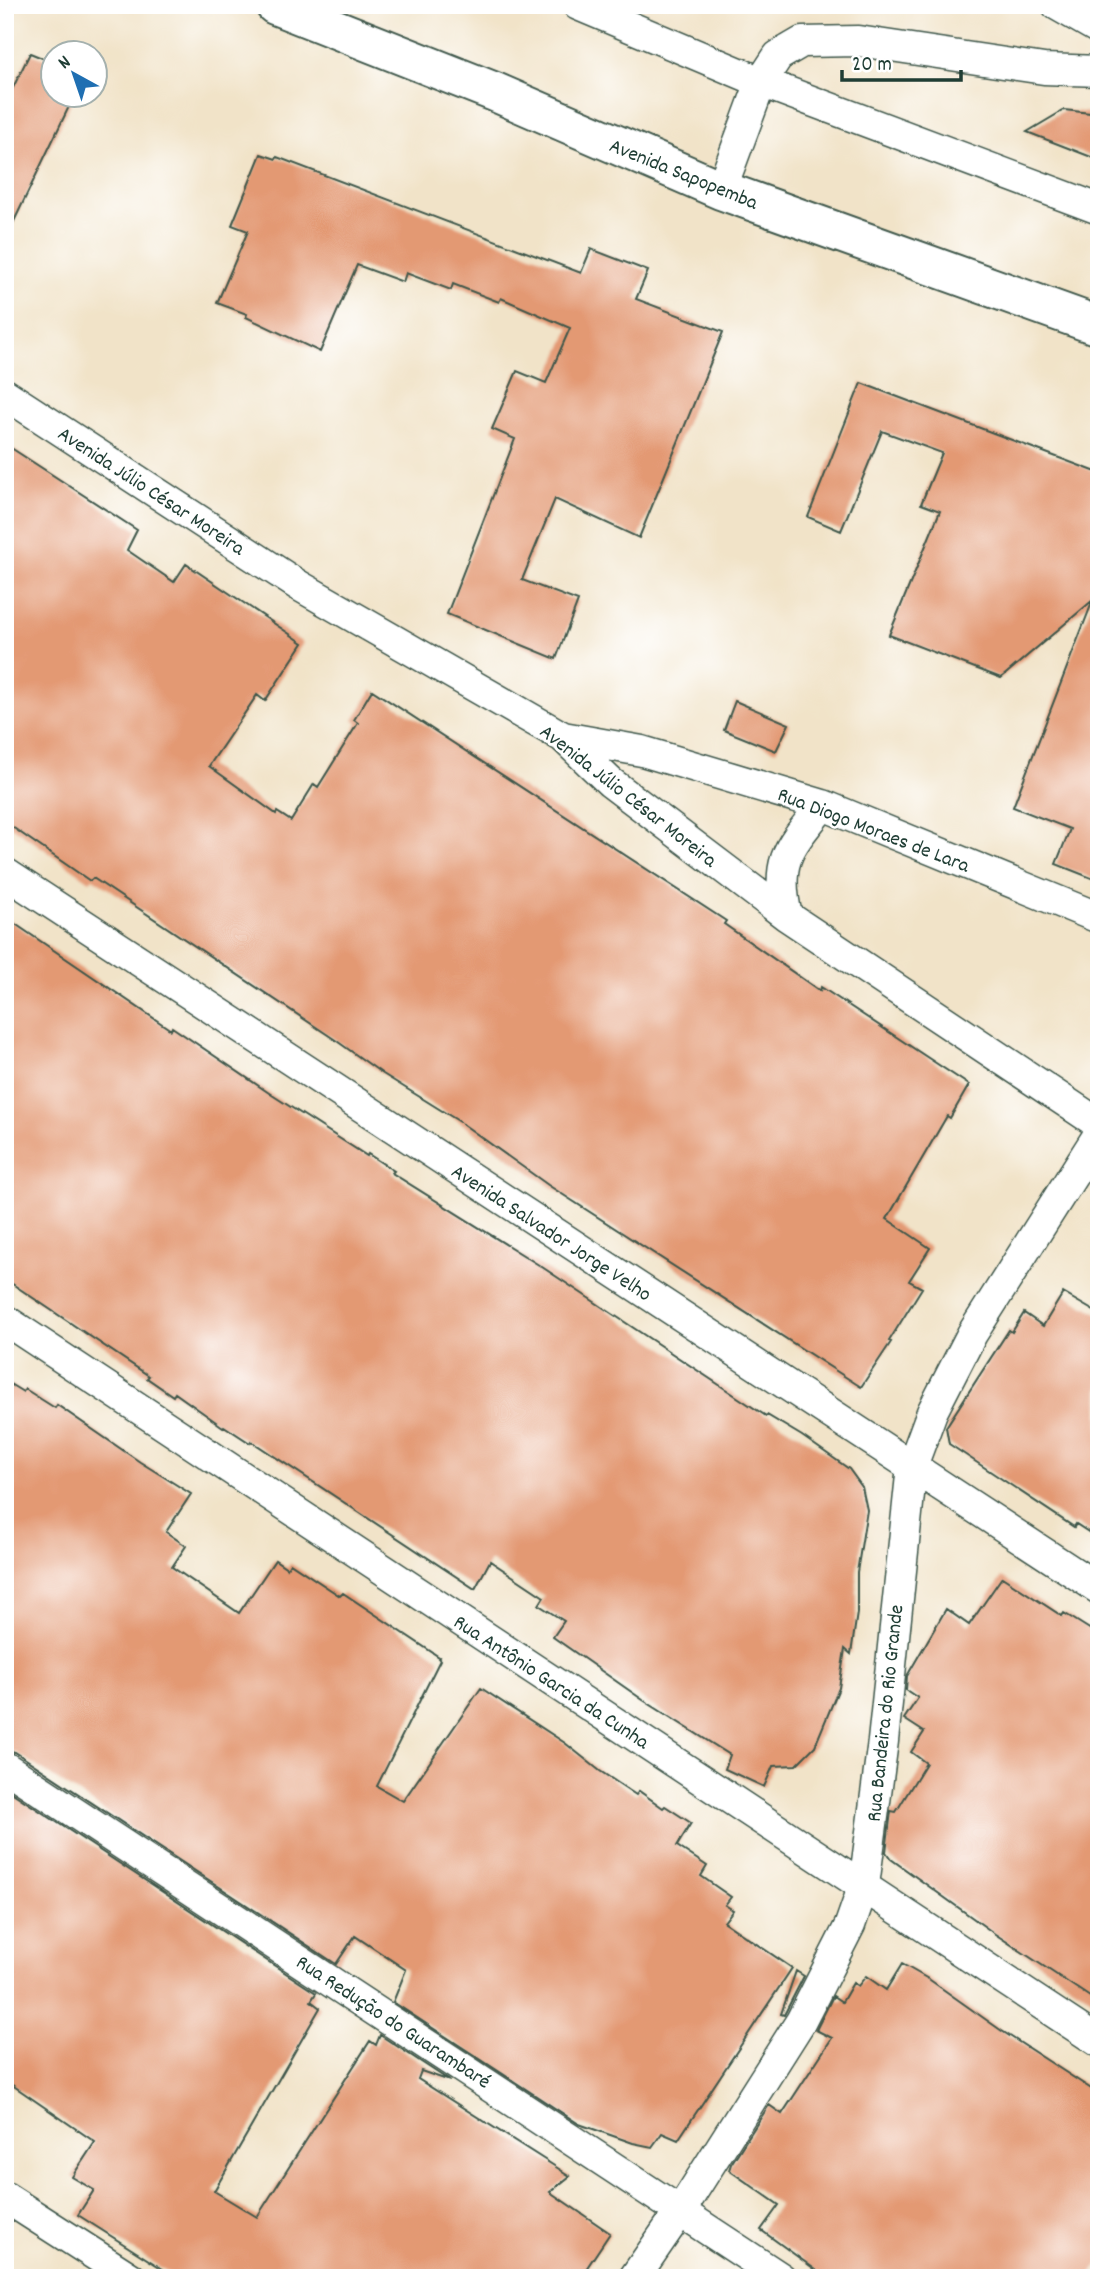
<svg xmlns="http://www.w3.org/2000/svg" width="1104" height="2283" font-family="Dekko,sans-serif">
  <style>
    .building { fill: #e39973 }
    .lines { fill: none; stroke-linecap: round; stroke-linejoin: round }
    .street-casing { stroke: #3e564a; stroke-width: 33 }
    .secondary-casing { stroke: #3e564a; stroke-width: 42 }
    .street { stroke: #fff; stroke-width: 30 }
    .secondary { stroke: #fff; stroke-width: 38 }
    .labels { text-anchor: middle; stroke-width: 5; stroke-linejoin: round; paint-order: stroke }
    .street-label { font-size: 21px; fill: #1f3d34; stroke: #fff }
  </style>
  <rect width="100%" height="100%" fill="#fff"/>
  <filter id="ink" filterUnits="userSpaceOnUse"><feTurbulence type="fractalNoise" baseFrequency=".0143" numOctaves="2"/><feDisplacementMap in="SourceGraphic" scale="14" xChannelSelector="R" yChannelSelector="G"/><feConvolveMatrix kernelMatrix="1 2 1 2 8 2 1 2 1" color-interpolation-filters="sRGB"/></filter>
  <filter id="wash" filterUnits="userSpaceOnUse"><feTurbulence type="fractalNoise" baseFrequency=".00686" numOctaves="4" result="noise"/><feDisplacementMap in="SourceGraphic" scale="28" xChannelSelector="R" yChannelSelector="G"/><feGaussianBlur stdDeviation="1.57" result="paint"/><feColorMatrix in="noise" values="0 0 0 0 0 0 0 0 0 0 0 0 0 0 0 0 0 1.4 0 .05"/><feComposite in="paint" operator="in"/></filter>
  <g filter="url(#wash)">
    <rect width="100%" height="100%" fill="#f1e3c8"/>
    <g id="blocks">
      <path class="building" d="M 30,53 L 52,62 L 52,94 L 75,94 L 5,240 L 5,104 Z
        M 1064,110 L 1099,114 L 1099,160 L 1027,132 Z
        M 261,154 L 276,159 L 277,157 L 581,273 L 591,249 L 648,271 L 636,299 L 723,332 L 639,538 L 555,499 L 522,580 L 578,601 L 556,659 L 447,614 L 515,439 L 492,429 L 517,371 L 546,383 L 570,328 L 501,298 L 499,302 L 453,284 L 451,290 L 406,273 L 403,282 L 357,265 L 320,352 L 246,317 L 247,314 L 217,303 L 248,231 L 232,225 Z
        M 861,383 L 1099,473 L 1099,881 L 1056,864 L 1070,829 L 1013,807 L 1093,600 L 1001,678 L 889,635 L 940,511 L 921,504 L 942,453 L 882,431 L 841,531 L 808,517 Z
        M 5,444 L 137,530 L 127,550 L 174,582 L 186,564 L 303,643 L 265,701 L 257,695 L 209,766 L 276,814 L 277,812 L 291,821 L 314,784 L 318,787 L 358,723 L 354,720 L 372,690 L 726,921 L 724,924 L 820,991 L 821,987 L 969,1085 L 950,1118 L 947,1116 L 887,1219 L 930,1248 L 909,1281 L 922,1288 L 889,1341 L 891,1342 L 861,1387 L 548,1185 L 460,1122 L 383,1074 L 334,1039 L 93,878 L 90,881 L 5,822 Z
        M 735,701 L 789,724 L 776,751 L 724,730 Z
        M 5,917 L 171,1030 L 172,1027 L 272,1095 L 367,1156 L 368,1154 L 394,1171 L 392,1173 L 542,1267 L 766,1416 L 767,1415 L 802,1436 L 849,1469 L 862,1487 L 867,1510 L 857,1572 L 857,1613 L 851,1654 L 845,1649 L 839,1688 L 815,1746 L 796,1765 L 773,1766 L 764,1787 L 725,1769 L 730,1755 L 643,1700 L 553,1637 L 564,1621 L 539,1605 L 544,1597 L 490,1561 L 475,1589 L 251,1441 L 250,1443 L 224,1426 L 223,1427 L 175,1393 L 173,1396 L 147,1378 L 149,1376 L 5,1279 Z
        M 1063,1293 L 1099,1314 L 1099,1539 L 1076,1524 L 1074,1527 L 949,1444 L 946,1427 L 1009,1330 L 1012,1332 L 1024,1313 L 1043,1326 Z
        M 5,1381 L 23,1392 L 25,1389 L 55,1408 L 57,1405 L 140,1462 L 191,1494 L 166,1532 L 186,1546 L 172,1567 L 239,1613 L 275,1560 L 287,1568 L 290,1563 L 340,1596 L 343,1593 L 439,1657 L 438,1658 L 440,1660 L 377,1786 L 403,1801 L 481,1688 L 565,1743 L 600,1771 L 636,1795 L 639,1791 L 663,1808 L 665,1806 L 691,1823 L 677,1846 L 707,1866 L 701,1876 L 731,1897 L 725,1905 L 733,1910 L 724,1922 L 792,1968 L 678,2140 L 662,2133 L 652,2147 L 633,2143 L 579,2124 L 393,2002 L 406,1970 L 355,1936 L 336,1964 L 15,1752 L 5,1750 Z
        M 1002,1577 L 1062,1616 L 1064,1613 L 1099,1635 L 1099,2003 L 995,1934 L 891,1859 L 886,1852 L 891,1811 L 896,1812 L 926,1763 L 911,1752 L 924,1732 L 904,1719 L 918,1698 L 906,1690 L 907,1676 L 946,1609 L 969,1625 Z
        M 5,1788 L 316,1993 L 311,2001 L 320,2008 L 214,2191 L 257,2217 L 370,2041 L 376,2045 L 380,2035 L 450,2081 L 421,2071 L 418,2079 L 570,2176 L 550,2192 L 610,2233 L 580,2278 L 177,2278 L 78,2215 L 94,2190 L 72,2177 L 95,2142 L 5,2080 Z
        M 902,1964 L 930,1980 L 1002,2031 L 1099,2094 L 1099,2262 L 1089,2278 L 827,2278 L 761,2230 L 779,2205 L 729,2170 L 731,2164 L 769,2105 L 782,2114 L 832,2038 L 816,2030 L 833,1996 L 842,2002 L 853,1983 L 858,1986 L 866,1976 L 886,1990 Z
        M 796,1971 L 804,1976 L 784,2015 L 781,2014 Z"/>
    </g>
  </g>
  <g filter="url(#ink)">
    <use href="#blocks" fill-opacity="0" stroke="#3e564a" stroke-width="2"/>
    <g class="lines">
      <g class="street-casing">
        <path id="street" d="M 578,5 L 761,82 L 1099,209
          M 1057,5 L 1099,29
          M 721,190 L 761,82 L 778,56 L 802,42 L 858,41 L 1044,69 L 1099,71
          M 5,394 L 298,585 L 563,737 L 610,782 L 787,916 L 1099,1124
          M 563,737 L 642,751 L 823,805 L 1099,918
          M 5,873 L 1099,1589
          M 787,916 C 774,860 789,847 823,805
          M 5,1320 L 1099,2042
          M 5,1767 L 781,2278
          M 5,2197 L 131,2278
          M 634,2278 L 681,2210 L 801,2021 L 850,1925 L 864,1885 L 883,1741 L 912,1466 L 932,1412 L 972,1334 L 1099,1134"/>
      </g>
      <g class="secondary-casing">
        <path id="secondary" d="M 275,5 L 495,92 L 721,190 L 1099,326"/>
      </g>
      <use href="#street" class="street"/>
      <use href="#secondary" class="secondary"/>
    </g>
  </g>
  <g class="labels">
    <g class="street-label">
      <text transform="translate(684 173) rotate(22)" y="7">Avenida Sapopemba</text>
      <text transform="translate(152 490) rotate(33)" y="7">Avenida Júlio César Moreira</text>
      <text transform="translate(629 795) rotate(38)" y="7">Avenida Júlio César Moreira</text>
      <text transform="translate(874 829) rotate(21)" y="7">Rua Diogo Moraes de Lara</text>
      <text transform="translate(552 1232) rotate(33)" y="7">Avenida Salvador Jorge Velho</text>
      <text transform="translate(552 1681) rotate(33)" y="7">Rua Antônio Garcia da Cunha</text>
      <text transform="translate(884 1713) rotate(-84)" y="7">Rua Bandeira do Rio Grande</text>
      <text transform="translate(394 2021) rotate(33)" y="7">Rua Redução do Guarambaré</text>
    </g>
  </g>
  <rect width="1104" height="2283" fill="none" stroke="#fff" stroke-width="28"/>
  <g transform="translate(74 74) rotate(320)"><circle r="33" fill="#ffffff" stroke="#a5b1ae" stroke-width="2"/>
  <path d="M0-5L12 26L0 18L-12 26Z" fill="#1f6fb2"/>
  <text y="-10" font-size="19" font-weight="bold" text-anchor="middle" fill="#1f3d34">N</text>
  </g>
  <path d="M842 70v10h119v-10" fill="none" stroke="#1f3d34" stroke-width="3.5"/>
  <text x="852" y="70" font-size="21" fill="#1f3d34" stroke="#ffffff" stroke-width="5" paint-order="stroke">20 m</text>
</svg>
